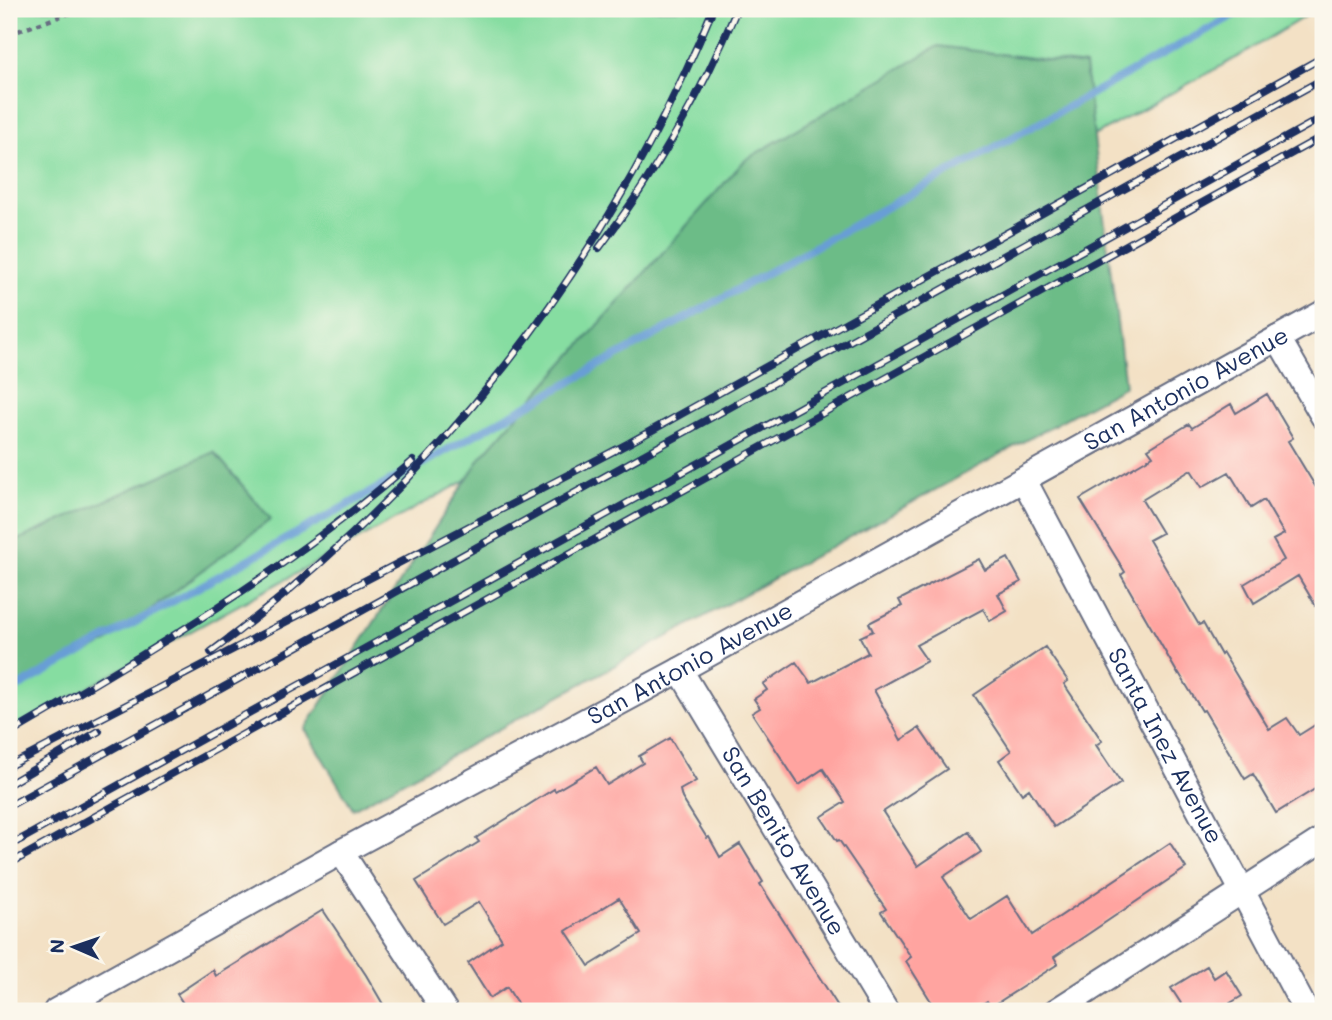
<svg xmlns="http://www.w3.org/2000/svg" width="1332" height="1020" font-family="Mali,sans-serif">
  <style>
    .green { fill: #86dda1; stroke: #508680; stroke-width: 2 }
    .forest { fill: #6cbc87; stroke: #447672; stroke-width: 2 }
    .lines { fill: none; stroke-linecap: round; stroke-linejoin: round }
    .stream { stroke: #689ed5; stroke-width: 8 }
    .building { fill: #ffa4a0; fill-rule: evenodd }
    .street-casing { stroke: #676d82; stroke-width: 28 }
    .path { stroke: #676d82; stroke-width: 4.5; stroke-dasharray: 5 5; stroke-linecap: butt }
    .street { stroke: #fff; stroke-width: 24 }
    .rail-casing { stroke: #1b2f5e; stroke-width: 8 }
    .rail { stroke: #fbf7ec; stroke-width: 5; stroke-dasharray: 16; stroke-linecap: butt }
    .labels { text-anchor: middle; stroke-width: 5; stroke-linejoin: round; paint-order: stroke }
    .street-label { font-size: 24px; fill: #1b2f5e; stroke: #fbf7ec }
  </style>
  <rect width="100%" height="100%" fill="#fbf7ec"/>
  <filter id="ink" filterUnits="userSpaceOnUse"><feTurbulence type="fractalNoise" baseFrequency=".0143" numOctaves="2"/><feDisplacementMap in="SourceGraphic" scale="14" xChannelSelector="R" yChannelSelector="G"/><feConvolveMatrix kernelMatrix="1 2 1 2 8 2 1 2 1" color-interpolation-filters="sRGB"/></filter>
  <filter id="wash" filterUnits="userSpaceOnUse"><feTurbulence type="fractalNoise" baseFrequency=".00686" numOctaves="4" result="noise"/><feDisplacementMap in="SourceGraphic" scale="28" xChannelSelector="R" yChannelSelector="G"/><feGaussianBlur stdDeviation="1.57" result="paint"/><feColorMatrix in="noise" values="0 0 0 0 0 0 0 0 0 0 0 0 0 0 0 0 0 1.4 0 .05"/><feComposite in="paint" operator="in"/></filter>
  <g filter="url(#wash)">
    <rect width="100%" height="100%" fill="#f3e1c5"/>
    <path class="green" d="M 9,9 L 1317,9 L 1234,59 L 9,731 Z"/>
    <path class="forest" d="M 938,46 L 1085,65 L 1125,386 L 353,809 L 305,729 L 481,457 L 745,160 Z
      M 214,452 L 271,519 L 106,643 L 9,691 L 9,544 Z"/>
    <g class="lines">
      <path class="stream" d="M 9,692 L 1245,9"/>
    </g>
    <g id="blocks">
      <path class="building" d="M 1267,394 L 1293,438 L 1288,441 L 1323,499 L 1323,618 L 1298,576 L 1254,603 L 1244,584 L 1284,560 L 1273,540 L 1284,534 L 1264,500 L 1251,508 L 1229,472 L 1202,487 L 1191,470 L 1142,500 L 1162,533 L 1149,540 L 1199,625 L 1203,623 L 1221,655 L 1223,653 L 1269,729 L 1287,718 L 1299,735 L 1323,720 L 1323,784 L 1276,813 L 1253,774 L 1245,779 L 1204,710 L 1202,711 L 1179,673 L 1178,674 L 1121,575 L 1125,572 L 1080,499 L 1153,456 L 1148,449 L 1189,424 L 1192,428 L 1231,404 L 1236,413 Z
        M 1008,558 L 1021,582 L 998,594 L 1007,611 L 990,621 L 983,609 L 916,645 L 927,661 L 874,690 L 901,740 L 919,728 L 947,769 L 883,812 L 918,866 L 968,832 L 981,852 L 943,877 L 971,919 L 1007,896 L 1032,935 L 1170,843 L 1186,868 L 1054,957 L 1058,964 L 991,1007 L 987,1001 L 971,1011 L 937,1011 L 906,961 L 911,957 L 881,912 L 886,909 L 839,840 L 837,841 L 821,817 L 845,802 L 823,769 L 799,785 L 752,713 L 760,708 L 754,699 L 767,690 L 763,684 L 796,662 L 811,683 L 868,653 L 860,637 L 873,631 L 869,623 L 902,606 L 899,600 L 979,559 L 985,570 Z
        M 1045,647 L 1068,681 L 1064,684 L 1102,741 L 1096,745 L 1121,783 L 1054,827 L 1029,789 L 1022,794 L 999,760 L 1011,751 L 974,695 Z
        M 670,738 L 696,781 L 680,790 L 682,798 L 707,838 L 709,837 L 720,857 L 740,844 L 763,882 L 760,884 L 841,1011 L 522,1011 L 507,987 L 490,998 L 468,963 L 502,940 L 479,902 L 443,924 L 416,881 L 479,842 L 476,838 L 554,789 L 555,791 L 596,767 L 607,785 L 643,763 L 639,756 ZM 619,898 L 641,934 L 589,966 L 566,931 Z
        M 323,910 L 366,975 L 387,1011 L 188,1011 L 177,994 L 213,970 L 216,976 Z
        M 1207,966 L 1214,978 L 1226,970 L 1242,996 L 1217,1011 L 1186,1011 L 1171,988 Z"/>
    </g>
  </g>
  <g filter="url(#ink)">
    <use href="#blocks" fill-opacity="0" stroke="#676d82" stroke-width="2"/>
    <g class="lines">
      <g class="street-casing">
        <g id="street">
          <path d="M 1278,338 L 1323,416"/>
          <path id="s1" d="M 1024,480 L 1306,1011"/>
          <path id="s2" d="M 680,670 L 886,1011"/>
          <path d="M 341,852 L 445,1011"/>
          <path id="s3" d="M 56,1011 L 341,852 L 680,670 L 1323,313"/>
          <path d="M 1056,1011 L 1323,839"/>
        </g>
      </g>
      <path class="path" d="M 9,34 L 82,9"/>
      <use href="#street" class="street"/>
      <g class="rail-casing">
        <path id="rail" d="M 599,248 C 654,176 702,93 737,9
          M 211,652 C 435,486 606,267 713,9
          M 9,734 C 150,652 290,569 413,461
          M 9,766 L 629,443 L 1323,57
          M 9,784 L 99,731
          M 9,806 L 1323,79
          M 9,846 L 1323,117
          M 9,864 L 1323,136"/>
      </g>
      <use href="#rail" class="rail"/>
    </g>
  </g>
  <g class="labels">
    <g class="street-label">
      <text dy="8" stroke="none"><textPath href="#s3" startOffset="1290">San Antonio Avenue</textPath></text>
      <text dy="8" stroke="none"><textPath href="#s3" startOffset="723">San Antonio Avenue</textPath></text>
      <text dy="8" stroke="none"><textPath href="#s1" startOffset="301">Santa Inez Avenue</textPath></text>
      <text dy="8" stroke="none"><textPath href="#s2" startOffset="200">San Benito Avenue</textPath></text>
    </g>
  </g>
  <rect width="1332" height="1020" fill="none" stroke="#fbf7ec" stroke-width="35"/>
  <g transform="translate(74 947) rotate(272)" stroke="#fbf7ec" stroke-width="5" paint-order="stroke">
  <path d="M0-5L12 26L0 18L-12 26Z" fill="#1b2f5e"/>
  <text y="-10" font-size="19" font-weight="bold" text-anchor="middle" fill="#1b2f5e">N</text>
  </g>
</svg>
